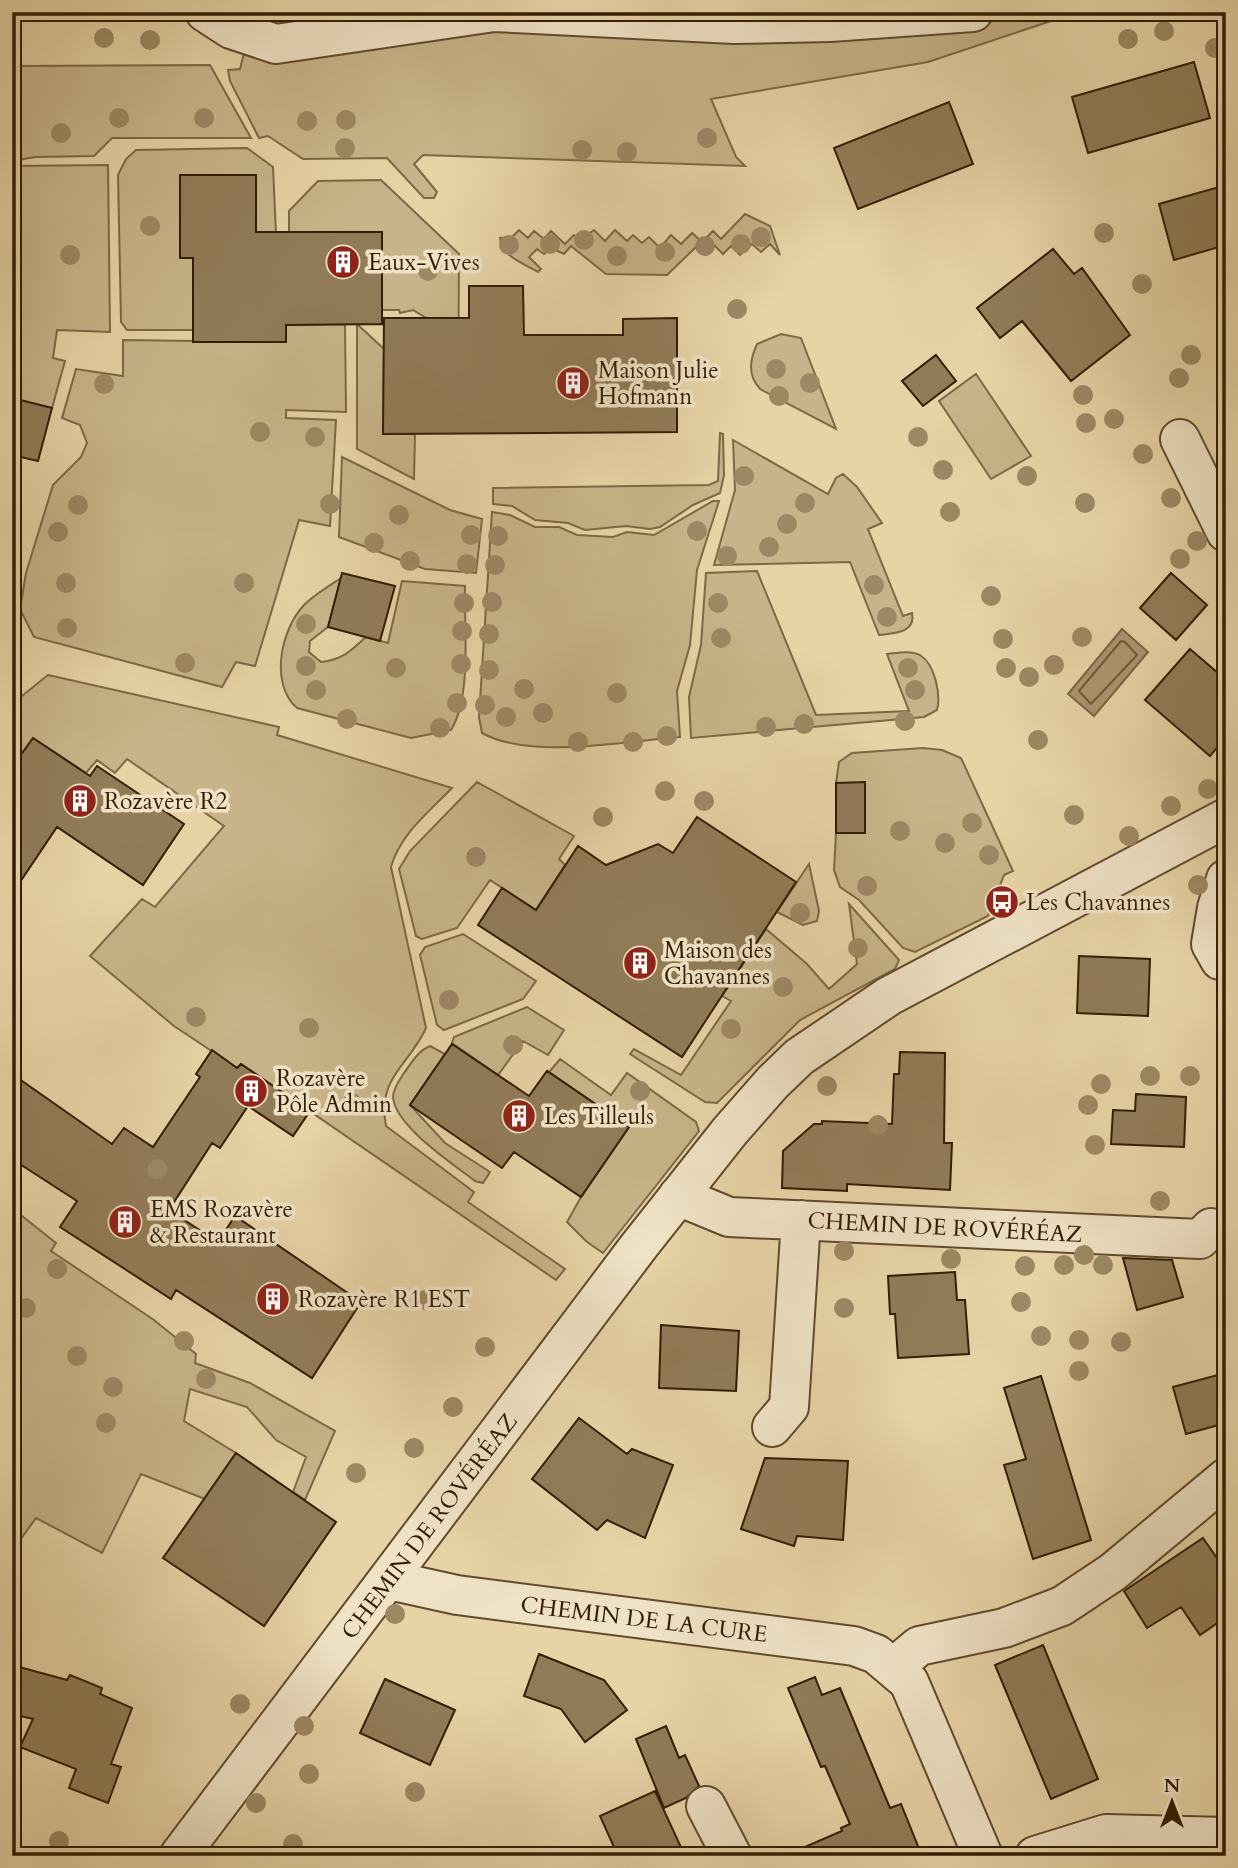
<svg xmlns="http://www.w3.org/2000/svg" width="1238" height="1868" font-family="Cardo,serif">
  <style>
    .green { fill: #c8b48a; stroke: #7e6846; stroke-width: 2 }
    .water { fill: #aa956f; stroke: #7a6544; stroke-width: 2 }
    .lines { fill: none; stroke-linecap: round; stroke-linejoin: round }
    .shore { stroke: #6e5939; stroke-width: 2 }
    .building { fill: #917c58; stroke: #331d03; stroke-width: 2 }
    .minor-casing { stroke: #604a2c; stroke-width: 42 }
    .minor { stroke: #efe2c5; stroke-width: 38 }
    .tree { fill: #9d8863 }
    .labels { text-anchor: middle; stroke-width: 7; stroke-linejoin: round; paint-order: stroke }
    .poi-label { font-size: 23px; fill: #331d03; stroke: #efe2c5; text-anchor: start }
    .street-label { font-size: 23px; fill: #331d03; stroke: #efe2c5 }
  </style>
  <rect width="100%" height="100%" fill="#e7d3a6"/>
  <filter id="stains"><feTurbulence type="fractalNoise" baseFrequency=".00286" numOctaves="4"/><feColorMatrix values="0 0 0 0 .2 0 0 0 0 .09 0 0 0 0 .02 0 0 0 .5 -.17"/></filter>
  <radialGradient id="worn" r=".72"><stop offset=".6" stop-color="#630" stop-opacity="0"/><stop offset="1" stop-color="#630" stop-opacity=".3"/></radialGradient>
  <path class="green" d="M 270,12 L 587,12 L 962,22 L 993,12 L 1078,12 L 928,62 L 711,99 L 736,157 L 745,166 L 423,155 L 414,164 L 437,192 L 434,198 L 424,198 L 387,158 L 303,159 L 268,136 L 259,138 L 230,81 L 228,70 L 240,69 L 253,17 Z
    M 210,65 L 251,138 L 112,138 L 94,156 L 35,157 L 12,161 L 12,81 L 17,66 Z
    M 247,148 L 273,167 L 276,234 L 256,234 L 256,175 L 180,175 L 193,258 L 193,330 L 127,330 L 121,322 L 118,175 L 126,159 L 136,150 Z
    M 108,165 L 110,332 L 57,330 L 53,358 L 65,361 L 52,408 L 12,398 L 12,166 Z
    M 381,180 L 459,254 L 458,431 L 426,318 L 413,310 L 400,313 L 399,310 L 382,310 L 289,232 L 289,211 L 318,181 Z
    M 745,214 L 770,226 L 780,255 L 770,244 L 761,252 L 752,244 L 740,255 L 731,246 L 723,254 L 714,245 L 706,253 L 698,245 L 667,275 L 606,274 L 571,246 L 564,254 L 551,248 L 544,254 L 537,249 L 529,257 L 541,269 L 538,272 C 524,264 501,256 500,238 L 512,237 L 519,230 L 528,238 L 534,231 L 544,239 L 551,231 L 565,244 L 574,235 L 580,240 L 594,230 L 605,241 L 615,230 L 627,241 L 633,235 L 642,243 L 649,237 L 660,248 L 671,235 L 681,244 L 692,233 L 702,242 L 713,231 L 721,239 Z
    M 345,324 L 346,412 L 286,410 L 286,418 L 336,420 L 330,526 L 299,520 L 255,666 L 236,662 L 222,687 L 34,637 L 20,609 L 26,573 L 53,485 L 81,457 L 87,443 L 80,425 L 62,418 L 76,369 L 123,376 L 123,340 L 285,342 L 286,325 Z
    M 357,324 L 384,349 L 383,434 L 415,434 L 414,479 L 357,449 Z
    M 781,334 L 801,338 L 836,429 L 760,389 C 747,374 750,360 757,344 Z
    M 976,374 L 1031,456 L 991,479 L 939,401 Z
    M 720,433 L 723,434 L 724,475 L 720,493 L 693,505 L 660,527 L 650,529 L 626,526 L 585,530 L 568,523 L 535,520 L 512,506 L 493,504 L 493,488 L 709,485 L 718,481 Z
    M 733,440 L 828,494 L 836,478 L 843,474 L 857,487 L 882,523 L 868,529 L 903,616 L 912,613 C 916,633 894,633 879,635 L 850,562 L 714,565 L 735,490 Z
    M 342,457 L 450,510 L 482,519 L 476,573 L 425,569 L 339,537 Z
    M 713,501 L 719,501 L 697,570 L 690,645 L 677,691 L 680,737 C 624,741 531,760 482,733 L 479,717 L 492,512 L 510,515 L 535,527 L 559,527 L 577,535 L 613,537 L 627,532 L 654,535 Z
    M 757,571 L 816,715 L 909,711 L 887,654 C 897,653 910,650 920,655 C 935,664 941,695 937,710 L 924,717 L 691,738 L 689,697 L 701,645 L 706,573 Z
    M 341,578 L 328,627 L 310,641 L 309,652 L 321,662 C 342,660 351,651 366,637 L 388,643 L 402,581 L 465,586 C 464,627 472,696 451,730 L 411,738 L 297,708 C 269,684 281,628 305,604 C 315,594 329,586 341,578 Z
    M 48,675 L 279,727 L 277,735 L 452,788 C 429,812 400,834 391,867 L 426,1028 C 409,1066 377,1076 386,1126 L 474,1192 L 468,1202 L 565,1269 L 556,1280 L 241,1064 L 237,1068 L 174,1026 L 90,956 L 142,899 L 155,907 L 224,826 L 127,759 L 115,773 L 97,760 L 86,773 L 33,738 L 21,755 L 12,750 L 12,704 Z
    M 923,748 L 942,750 L 961,758 L 1013,871 L 1004,875 L 988,916 L 915,952 L 903,948 L 859,900 L 840,887 L 834,870 L 836,833 L 865,832 L 865,783 L 836,783 L 839,762 L 852,753 Z
    M 477,782 L 574,836 L 559,859 L 565,865 L 536,910 L 490,880 L 457,928 L 422,939 L 416,936 L 399,869 L 410,851 Z
    M 809,864 L 819,911 L 817,921 L 803,925 L 777,912 Z
    M 849,904 L 899,960 L 895,969 L 800,1020 L 717,1103 L 705,1102 L 630,1054 L 634,1049 L 681,1075 L 731,1001 L 722,996 L 766,929 L 807,964 L 829,989 L 857,964 Z
    M 463,934 L 536,981 L 523,999 L 444,1030 L 437,1025 L 420,955 L 425,947 Z
    M 527,1007 L 564,1030 L 548,1055 L 523,1041 L 498,1075 L 452,1043 L 454,1037 Z
    M 430,1046 L 445,1054 L 410,1105 L 445,1143 L 490,1172 L 483,1183 L 475,1181 C 453,1164 395,1126 393,1097 C 393,1089 400,1079 404,1073 C 412,1062 418,1051 430,1046 Z
    M 560,1059 L 611,1095 L 627,1073 L 696,1122 L 699,1131 L 603,1253 L 587,1242 L 567,1222 L 581,1197 L 629,1127 L 549,1072 Z
    M 12,1208 L 56,1243 L 51,1251 L 154,1320 L 196,1354 L 195,1363 L 250,1383 L 335,1431 L 305,1500 L 293,1492 L 306,1457 L 276,1440 L 247,1407 L 190,1389 L 184,1421 L 236,1453 L 205,1499 L 141,1474 L 102,1553 L 36,1518 L 12,1551 Z"/>
  <path class="water" d="M 1122,629 L 1148,652 L 1094,716 L 1068,694 Z"/>
  <g class="lines">
    <path class="shore" d="M 1121,641 L 1125,642 L 1137,655 L 1091,704 L 1079,691 Z"/>
  </g>
  <path class="building" d="M 1194,62 L 1210,118 L 1088,153 L 1072,97 Z
    M 949,102 L 973,164 L 858,209 L 834,148 Z
    M 180,175 L 256,175 L 256,232 L 382,232 L 382,324 L 286,325 L 286,342 L 193,342 L 193,258 L 180,258 Z
    M 1226,185 L 1226,245 L 1174,260 L 1159,204 Z
    M 1053,249 L 1074,274 L 1082,268 L 1130,335 L 1071,381 L 1022,321 L 1000,338 L 977,308 Z
    M 469,286 L 523,286 L 524,335 L 623,335 L 623,319 L 677,318 L 677,432 L 383,434 L 384,318 L 469,318 Z
    M 936,355 L 956,381 L 923,406 L 902,381 Z
    M 12,398 L 52,408 L 38,461 L 12,455 Z
    M 342,573 L 395,586 L 380,641 L 328,627 Z
    M 1171,573 L 1207,605 L 1176,640 L 1140,608 Z
    M 1190,649 L 1226,680 L 1226,737 L 1210,756 L 1145,700 Z
    M 33,738 L 90,776 L 97,766 L 184,824 L 143,885 L 57,827 L 12,894 L 12,767 Z
    M 865,782 L 865,833 L 836,833 L 836,783 Z
    M 697,817 L 796,882 L 682,1057 L 478,925 L 502,888 L 536,910 L 578,846 L 606,865 L 658,844 L 673,853 Z
    M 1079,956 L 1150,959 L 1148,1016 L 1077,1013 Z
    M 452,1044 L 529,1096 L 547,1071 L 629,1127 L 581,1197 L 514,1152 L 502,1168 L 410,1105 Z
    M 212,1050 L 237,1068 L 241,1064 L 310,1111 L 293,1136 L 248,1106 L 220,1148 L 212,1143 L 169,1210 L 218,1242 L 235,1216 L 361,1302 L 312,1378 L 176,1290 L 171,1299 L 60,1227 L 77,1201 L 12,1159 L 12,1074 L 112,1144 L 124,1128 L 153,1147 L 200,1077 L 196,1074 Z
    M 900,1052 L 945,1053 L 944,1143 L 952,1143 L 950,1190 L 847,1184 L 847,1191 L 782,1188 L 783,1151 L 814,1124 L 822,1124 L 822,1121 L 892,1124 L 894,1074 L 899,1074 Z
    M 1136,1094 L 1186,1097 L 1184,1147 L 1111,1144 L 1113,1110 L 1135,1111 Z
    M 1123,1258 L 1172,1260 L 1183,1297 L 1137,1310 Z
    M 955,1272 L 957,1300 L 965,1300 L 969,1354 L 898,1358 L 895,1314 L 890,1314 L 888,1276 Z
    M 661,1325 L 739,1331 L 736,1391 L 659,1388 Z
    M 1218,1375 L 1226,1401 L 1226,1423 L 1186,1434 L 1173,1387 Z
    M 1041,1376 L 1091,1540 L 1033,1559 L 1004,1465 L 1026,1459 L 1004,1388 Z
    M 579,1418 L 627,1454 L 632,1449 L 673,1465 L 645,1538 L 607,1520 L 597,1530 L 532,1479 Z
    M 236,1453 L 336,1522 L 264,1626 L 163,1558 Z
    M 765,1458 L 848,1461 L 843,1540 L 797,1536 L 794,1546 L 741,1529 Z
    M 1203,1538 L 1226,1571 L 1226,1617 L 1200,1635 L 1181,1607 L 1147,1628 L 1124,1591 Z
    M 1043,1645 L 1098,1779 L 1051,1799 L 995,1665 Z
    M 539,1654 L 604,1680 L 627,1710 L 585,1742 L 561,1709 L 524,1696 Z
    M 12,1665 L 67,1680 L 70,1675 L 102,1688 L 100,1694 L 132,1708 L 111,1764 L 121,1767 L 108,1803 L 69,1788 L 76,1769 L 20,1747 L 33,1719 L 12,1714 Z
    M 815,1677 L 822,1695 L 840,1688 L 890,1808 L 901,1804 L 922,1856 L 784,1856 L 842,1831 L 841,1828 L 850,1824 L 825,1766 L 821,1767 L 788,1688 Z
    M 385,1679 L 455,1710 L 430,1765 L 360,1733 Z
    M 666,1726 L 679,1758 L 685,1755 L 699,1786 L 686,1798 L 664,1808 L 636,1739 Z
    M 655,1791 L 685,1856 L 618,1856 L 600,1816 Z"/>
  <g class="lines">
    <g class="minor-casing">
      <path id="minor" d="M 205,12 L 231,29 L 276,44 L 494,12 L 734,24 L 830,22 L 973,12
        M 1180,439 L 1226,532
        M 1226,879 L 1217,908 L 1211,944 L 1220,960 L 1226,960
        M 678,1196 L 729,1217 L 1200,1239 L 1211,1228
        M 772,1427 L 789,1407 L 801,1220
        M 389,1580 L 457,1595 L 854,1646 L 876,1654 L 909,1682 L 983,1856
        M 894,1667 L 919,1646 L 1004,1628 L 1062,1606 L 1113,1572 L 1226,1478
        M 706,1806 L 732,1856
        M 179,1856 L 639,1246 L 730,1131 L 773,1082 L 799,1057 L 889,996 L 1226,818
        M 1035,1856 L 1106,1834 L 1226,1837"/>
    </g>
    <use href="#minor" class="minor"/>
  </g>
  <g class="tree">
    <circle cx="1164" cy="31" r="10"/>
    <circle cx="104" cy="38" r="10"/>
    <circle cx="1128" cy="39" r="10"/>
    <circle cx="150" cy="40" r="10"/>
    <circle cx="1215" cy="48" r="10"/>
    <circle cx="119" cy="118" r="10"/>
    <circle cx="204" cy="118" r="10"/>
    <circle cx="346" cy="120" r="10"/>
    <circle cx="307" cy="121" r="10"/>
    <circle cx="61" cy="133" r="10"/>
    <circle cx="707" cy="138" r="10"/>
    <circle cx="345" cy="148" r="10"/>
    <circle cx="582" cy="150" r="10"/>
    <circle cx="627" cy="152" r="10"/>
    <circle cx="150" cy="226" r="10"/>
    <circle cx="1104" cy="233" r="10"/>
    <circle cx="761" cy="237" r="10"/>
    <circle cx="584" cy="240" r="10"/>
    <circle cx="550" cy="244" r="10"/>
    <circle cx="741" cy="244" r="10"/>
    <circle cx="509" cy="245" r="10"/>
    <circle cx="705" cy="246" r="10"/>
    <circle cx="665" cy="252" r="10"/>
    <circle cx="70" cy="255" r="10"/>
    <circle cx="617" cy="256" r="10"/>
    <circle cx="428" cy="271" r="10"/>
    <circle cx="1142" cy="284" r="10"/>
    <circle cx="737" cy="309" r="10"/>
    <circle cx="1191" cy="355" r="10"/>
    <circle cx="776" cy="369" r="10"/>
    <circle cx="1179" cy="378" r="10"/>
    <circle cx="810" cy="383" r="10"/>
    <circle cx="104" cy="384" r="10"/>
    <circle cx="1083" cy="395" r="10"/>
    <circle cx="779" cy="396" r="10"/>
    <circle cx="1114" cy="419" r="10"/>
    <circle cx="1086" cy="423" r="10"/>
    <circle cx="260" cy="432" r="10"/>
    <circle cx="315" cy="437" r="10"/>
    <circle cx="918" cy="437" r="10"/>
    <circle cx="1143" cy="454" r="10"/>
    <circle cx="943" cy="470" r="10"/>
    <circle cx="744" cy="476" r="10"/>
    <circle cx="1027" cy="476" r="10"/>
    <circle cx="1171" cy="498" r="10"/>
    <circle cx="805" cy="503" r="10"/>
    <circle cx="1085" cy="503" r="10"/>
    <circle cx="330" cy="504" r="10"/>
    <circle cx="78" cy="505" r="10"/>
    <circle cx="950" cy="512" r="10"/>
    <circle cx="399" cy="515" r="10"/>
    <circle cx="787" cy="524" r="10"/>
    <circle cx="697" cy="531" r="10"/>
    <circle cx="58" cy="532" r="10"/>
    <circle cx="471" cy="535" r="10"/>
    <circle cx="498" cy="536" r="10"/>
    <circle cx="1197" cy="541" r="10"/>
    <circle cx="374" cy="543" r="10"/>
    <circle cx="769" cy="547" r="10"/>
    <circle cx="727" cy="556" r="10"/>
    <circle cx="1180" cy="559" r="10"/>
    <circle cx="410" cy="561" r="10"/>
    <circle cx="467" cy="564" r="10"/>
    <circle cx="495" cy="565" r="10"/>
    <circle cx="66" cy="583" r="10"/>
    <circle cx="244" cy="583" r="10"/>
    <circle cx="874" cy="585" r="10"/>
    <circle cx="991" cy="596" r="10"/>
    <circle cx="492" cy="602" r="10"/>
    <circle cx="464" cy="603" r="10"/>
    <circle cx="718" cy="603" r="10"/>
    <circle cx="887" cy="617" r="10"/>
    <circle cx="306" cy="624" r="10"/>
    <circle cx="67" cy="628" r="10"/>
    <circle cx="462" cy="631" r="10"/>
    <circle cx="489" cy="634" r="10"/>
    <circle cx="1082" cy="637" r="10"/>
    <circle cx="721" cy="638" r="10"/>
    <circle cx="1003" cy="639" r="10"/>
    <circle cx="185" cy="663" r="10"/>
    <circle cx="461" cy="664" r="10"/>
    <circle cx="1054" cy="665" r="10"/>
    <circle cx="306" cy="666" r="10"/>
    <circle cx="396" cy="668" r="10"/>
    <circle cx="908" cy="668" r="10"/>
    <circle cx="1006" cy="668" r="10"/>
    <circle cx="489" cy="670" r="10"/>
    <circle cx="1029" cy="677" r="10"/>
    <circle cx="524" cy="689" r="10"/>
    <circle cx="316" cy="690" r="10"/>
    <circle cx="915" cy="690" r="10"/>
    <circle cx="617" cy="693" r="10"/>
    <circle cx="457" cy="703" r="10"/>
    <circle cx="485" cy="705" r="10"/>
    <circle cx="543" cy="713" r="10"/>
    <circle cx="506" cy="717" r="10"/>
    <circle cx="347" cy="719" r="10"/>
    <circle cx="905" cy="721" r="10"/>
    <circle cx="804" cy="724" r="10"/>
    <circle cx="766" cy="727" r="10"/>
    <circle cx="440" cy="728" r="10"/>
    <circle cx="667" cy="736" r="10"/>
    <circle cx="1038" cy="740" r="10"/>
    <circle cx="578" cy="742" r="10"/>
    <circle cx="633" cy="742" r="10"/>
    <circle cx="1208" cy="789" r="10"/>
    <circle cx="665" cy="791" r="10"/>
    <circle cx="704" cy="801" r="10"/>
    <circle cx="1171" cy="806" r="10"/>
    <circle cx="1074" cy="815" r="10"/>
    <circle cx="603" cy="817" r="10"/>
    <circle cx="972" cy="823" r="10"/>
    <circle cx="900" cy="831" r="10"/>
    <circle cx="1129" cy="836" r="10"/>
    <circle cx="945" cy="843" r="10"/>
    <circle cx="989" cy="855" r="10"/>
    <circle cx="476" cy="857" r="10"/>
    <circle cx="1198" cy="885" r="10"/>
    <circle cx="867" cy="886" r="10"/>
    <circle cx="800" cy="913" r="10"/>
    <circle cx="858" cy="948" r="10"/>
    <circle cx="783" cy="987" r="10"/>
    <circle cx="449" cy="1000" r="10"/>
    <circle cx="196" cy="1017" r="10"/>
    <circle cx="309" cy="1028" r="10"/>
    <circle cx="731" cy="1029" r="10"/>
    <circle cx="513" cy="1045" r="10"/>
    <circle cx="1150" cy="1076" r="10"/>
    <circle cx="1190" cy="1076" r="10"/>
    <circle cx="1101" cy="1084" r="10"/>
    <circle cx="827" cy="1086" r="10"/>
    <circle cx="640" cy="1091" r="10"/>
    <circle cx="352" cy="1103" r="10"/>
    <circle cx="1088" cy="1105" r="10"/>
    <circle cx="878" cy="1125" r="10"/>
    <circle cx="1095" cy="1145" r="10"/>
    <circle cx="157" cy="1169" r="10"/>
    <circle cx="1160" cy="1201" r="10"/>
    <circle cx="844" cy="1251" r="10"/>
    <circle cx="1084" cy="1255" r="10"/>
    <circle cx="951" cy="1259" r="10"/>
    <circle cx="1064" cy="1265" r="10"/>
    <circle cx="1103" cy="1265" r="10"/>
    <circle cx="1025" cy="1266" r="10"/>
    <circle cx="57" cy="1269" r="10"/>
    <circle cx="425" cy="1300" r="10"/>
    <circle cx="1021" cy="1302" r="10"/>
    <circle cx="26" cy="1308" r="10"/>
    <circle cx="844" cy="1308" r="10"/>
    <circle cx="1041" cy="1336" r="10"/>
    <circle cx="1079" cy="1340" r="10"/>
    <circle cx="184" cy="1341" r="10"/>
    <circle cx="1121" cy="1342" r="10"/>
    <circle cx="485" cy="1347" r="10"/>
    <circle cx="77" cy="1356" r="10"/>
    <circle cx="1079" cy="1371" r="10"/>
    <circle cx="206" cy="1379" r="10"/>
    <circle cx="113" cy="1387" r="10"/>
    <circle cx="453" cy="1407" r="10"/>
    <circle cx="106" cy="1423" r="10"/>
    <circle cx="414" cy="1448" r="10"/>
    <circle cx="356" cy="1473" r="10"/>
    <circle cx="395" cy="1614" r="10"/>
    <circle cx="240" cy="1704" r="10"/>
    <circle cx="304" cy="1726" r="10"/>
    <circle cx="309" cy="1774" r="10"/>
    <circle cx="415" cy="1792" r="10"/>
    <circle cx="256" cy="1803" r="10"/>
    <circle cx="59" cy="1841" r="10"/>
    <circle cx="293" cy="1844" r="10"/>
  </g>
  <defs>
    <g id="building-disc" transform="scale(1.75)"><circle r="9.5" fill="#8f2418" stroke="#efe2c5"/><path d="M-4-6H4V6H1V3H-1V6H-4ZM-2.5-4.3h1.7v1.8h-1.7ZM.8-4.3h1.7v1.8H.8ZM-2.5-1h1.7V.8h-1.7ZM.8-1h1.7V.8H.8Z" fill="#fff"/></g>
    <g id="bus-disc" transform="scale(1.75)"><circle r="9.5" fill="#8f2418" stroke="#efe2c5"/><path d="M-5-6H5V4H4V6H2V4H-2V6H-4V4H-5ZM-3.5-4V0h7V-4ZM-3.5 1.2v1.5H-2V1.2ZM2 1.2v1.5H3.5V1.2Z" fill="#fff"/></g>
  </defs>
  <g fill-rule="evenodd">
    <use href="#building-disc" x="343" y="262"/>
    <use href="#building-disc" x="573" y="383"/>
    <use href="#building-disc" x="80" y="801"/>
    <use href="#bus-disc" x="1002" y="902"/>
    <use href="#building-disc" x="640" y="963"/>
    <use href="#building-disc" x="251" y="1091"/>
    <use href="#building-disc" x="519" y="1116"/>
    <use href="#building-disc" x="125" y="1222"/>
    <use href="#building-disc" x="273" y="1299"/>
  </g>
  <g class="labels">
    <g class="poi-label">
      <text x="368" y="270">Eaux-Vives</text>
      <text x="598" y="378">Maison Julie<tspan x="598" dy="26">Hofmann</tspan></text>
      <text x="104" y="809">Rozavère R2</text>
      <text x="1026" y="910">Les Chavannes</text>
      <text x="664" y="958">Maison des<tspan x="664" dy="26">Chavannes</tspan></text>
      <text x="276" y="1086">Rozavère<tspan x="276" dy="26">Pôle Admin</tspan></text>
      <text x="544" y="1124">Les Tilleuls</text>
      <text x="150" y="1217">EMS Rozavère<tspan x="150" dy="26">&amp; Restaurant</tspan></text>
      <text x="298" y="1307">Rozavère R1 EST</text>
    </g>
    <g class="street-label">
      <text transform="translate(945 1227) rotate(3)" y="8">CHEMIN DE ROVÉRÉAZ</text>
      <text transform="translate(429 1526) rotate(-53)" y="8">CHEMIN DE ROVÉRÉAZ</text>
      <text transform="translate(644 1619) rotate(7)" y="8">CHEMIN DE LA CURE</text>
    </g>
  </g>
  <rect width="1238" height="1868" fill="none" stroke="#e7d3a6" stroke-width="42"/>
  <rect x="14" y="14" width="1210" height="1840" fill="none" stroke="#331d03" stroke-width="3.5"/>
  <rect x="21" y="21" width="1196" height="1826" fill="none" stroke="#331d03" stroke-width="2"/>
  <g transform="translate(1172 1802)" stroke="#efe2c5" stroke-width="5" paint-order="stroke">
  <path d="M0-5L12 26L0 18L-12 26Z" fill="#331d03"/>
  <text y="-10" font-size="19" font-weight="bold" text-anchor="middle" fill="#331d03">N</text>
  </g>
  <rect width="100%" height="100%" filter="url(#stains)"/>
  <rect width="100%" height="100%" fill="url(#worn)"/>
</svg>
